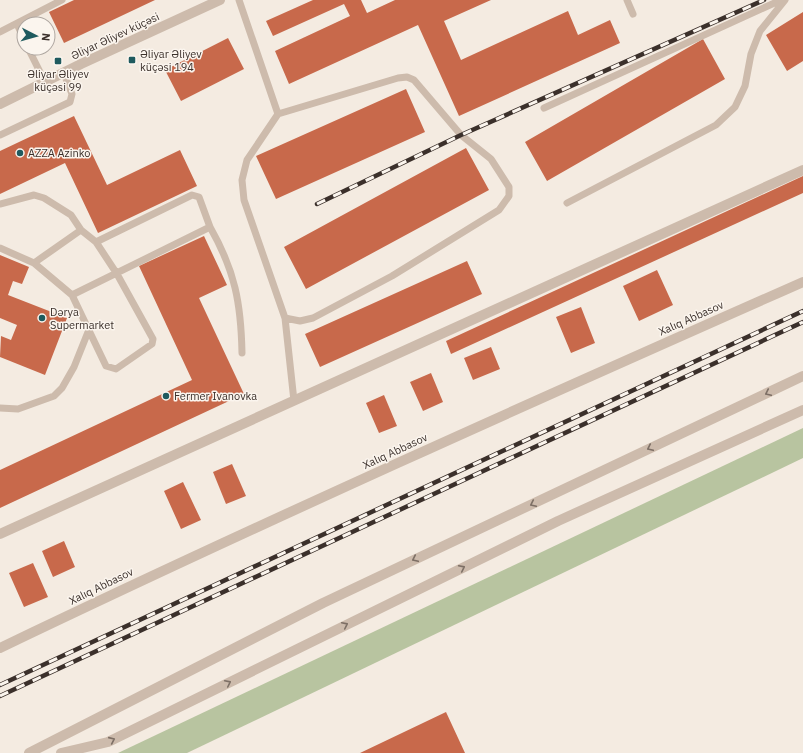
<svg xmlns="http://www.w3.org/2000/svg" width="803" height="753" font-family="'IBM Plex Sans',sans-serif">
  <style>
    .green { fill: #b8c4a0 }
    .building { fill: #c8694b }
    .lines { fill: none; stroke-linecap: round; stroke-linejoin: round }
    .lane { stroke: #cdbbac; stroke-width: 7 }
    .street { stroke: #cdbbac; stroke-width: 10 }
    .rail-casing { stroke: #3b302b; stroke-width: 4.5 }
    .rail { stroke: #fbf5ee; stroke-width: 3; stroke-dasharray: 9; stroke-linecap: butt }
    .oneway { stroke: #7d6f65 }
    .poi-dot { fill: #1f5a5e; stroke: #fbf5ee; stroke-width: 1.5 }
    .labels { text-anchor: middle; stroke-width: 3; stroke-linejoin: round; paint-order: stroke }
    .street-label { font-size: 11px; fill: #3b302b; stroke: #fbf5ee }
    .poi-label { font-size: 11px; fill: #3b302b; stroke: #fbf5ee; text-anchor: start }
  </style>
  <rect width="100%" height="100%" fill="#f4ebe1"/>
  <path class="green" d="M 803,428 L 803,458 L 187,753 L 118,753 Z"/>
  <path class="building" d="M 74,0 L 155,0 L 64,43 L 49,12 Z
    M 313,0 L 361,0 L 367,13 L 395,0 L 491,0 L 444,21 L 461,60 L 568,11 L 578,35 L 610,20 L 620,43 L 459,116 L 418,25 L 289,84 L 275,51 L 350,16 L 344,4 L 273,36 L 266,21 Z
    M 803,12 L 803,61 L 787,71 L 766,35 Z
    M 228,38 L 244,69 L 181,101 L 165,70 Z
    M 703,39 L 725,79 L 547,181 L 525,142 Z
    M 406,89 L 425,132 L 276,199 L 256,156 Z
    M 74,116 L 107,185 L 180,150 L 197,186 L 98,233 L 65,163 L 0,194 L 0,151 Z
    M 466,148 L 489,190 L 306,289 L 284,247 Z
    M 803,176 L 803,193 L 451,354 L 446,341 Z
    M 204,236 L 227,285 L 199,298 L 244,394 L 0,508 L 0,470 L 192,380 L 139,266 Z
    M 0,255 L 29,267 L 22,284 L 13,281 L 8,295 L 67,318 L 45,375 L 0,357 L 1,336 L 11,340 L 17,325 L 0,318 Z
    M 467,261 L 482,294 L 320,367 L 305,334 Z
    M 657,270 L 673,305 L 639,321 L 623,286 Z
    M 581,307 L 595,343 L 571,353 L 556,317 Z
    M 491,347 L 500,369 L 473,380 L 464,358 Z
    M 431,373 L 443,402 L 423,411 L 410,382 Z
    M 384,395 L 397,426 L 379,433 L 366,403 Z
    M 232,464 L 246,496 L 226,504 L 213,472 Z
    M 183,482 L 201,520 L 181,529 L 164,491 Z
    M 64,541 L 75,567 L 53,577 L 42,551 Z
    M 33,563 L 48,597 L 24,607 L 9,573 Z
    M 446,712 L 465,753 L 360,753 Z"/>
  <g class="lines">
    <path class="lane" d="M 239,0 L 278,114 L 398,78 L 407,77 L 414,80 L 461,135 L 491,159 L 509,187 L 509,196 L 499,210 L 392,276 L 313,318 L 300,321 L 285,318
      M 627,0 L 633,14
      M 17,24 L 24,39
      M 0,32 L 62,0
      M 28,48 L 45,82
      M 544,108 L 781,0
      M 278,114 L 247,160 L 242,180 L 244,200 L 285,318 L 294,401
      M 0,135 L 70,102 L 72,94 L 64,74
      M 567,203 L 716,125 L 735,107 L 745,86 L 751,54 L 760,31 L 785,0
      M 0,204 L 34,195 L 44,198 L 71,215 L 81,230 L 96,242 L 117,274 L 153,339 L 152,344 L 116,369 L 106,366 L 72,295 L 34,263 L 0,248
      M 210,227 C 235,271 241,303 242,353
      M 34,263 L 81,230
      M 72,295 L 210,227 L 199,197 L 192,195 L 96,242
      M 0,408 L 18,409 L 54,396 L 62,388 L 74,367 L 88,332"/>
    <path class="street" d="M 0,104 L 81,64 L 220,0
      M 0,534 L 803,170
      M 0,648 C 265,521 534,401 803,282
      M 29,753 L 323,603 L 803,376
      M 61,753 L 108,742 L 558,521 L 803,410"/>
    <g class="rail-casing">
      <path id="rail" d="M 317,204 L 461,135 L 764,0
        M 0,685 L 803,311
        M 0,696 L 803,322"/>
    </g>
    <use href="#rail" class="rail"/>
  </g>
  <defs><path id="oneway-chevron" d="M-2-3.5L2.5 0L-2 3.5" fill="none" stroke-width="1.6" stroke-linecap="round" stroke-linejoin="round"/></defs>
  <g class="oneway">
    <use href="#oneway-chevron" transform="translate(768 393) rotate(155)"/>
    <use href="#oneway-chevron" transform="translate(650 448) rotate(155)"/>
    <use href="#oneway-chevron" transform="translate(533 504) rotate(155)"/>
    <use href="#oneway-chevron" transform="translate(415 559) rotate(155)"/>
    <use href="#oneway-chevron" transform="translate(462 568) rotate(-26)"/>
    <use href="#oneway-chevron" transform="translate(345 625) rotate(-26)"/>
    <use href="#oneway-chevron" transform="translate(228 683) rotate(-26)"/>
    <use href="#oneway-chevron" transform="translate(112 740) rotate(-24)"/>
  </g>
  <g class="poi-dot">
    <rect x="128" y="56" width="8" height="8" rx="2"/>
    <rect x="54" y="57" width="8" height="8" rx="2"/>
    <circle cx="20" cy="153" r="4"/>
    <circle cx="42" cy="318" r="4"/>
    <circle cx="166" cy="396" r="4"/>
  </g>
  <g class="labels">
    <g class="street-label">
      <text transform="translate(115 36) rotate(-25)" y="4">Əliyar Əliyev küçəsi</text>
      <text transform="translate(691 318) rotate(-24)" y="4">Xalıq Abbasov</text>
      <text transform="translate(395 451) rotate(-25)" y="4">Xalıq Abbasov</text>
      <text transform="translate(101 586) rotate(-26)" y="4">Xalıq Abbasov</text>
    </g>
    <g class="poi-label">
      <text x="140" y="58">Əliyar Əliyev<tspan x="140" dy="13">küçəsi 194</tspan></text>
      <text x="58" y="78" text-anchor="middle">Əliyar Əliyev<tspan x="58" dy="13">küçəsi 99</tspan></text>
      <text x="28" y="157">AZZA Azinko</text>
      <text x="50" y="316">Dərya<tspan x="50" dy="13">Supermarket</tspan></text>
      <text x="174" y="400">Fermer Ivanovka</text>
    </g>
  </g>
  <g transform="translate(36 36) rotate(96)"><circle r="19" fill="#fbf5ee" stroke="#aea6a0"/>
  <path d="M0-3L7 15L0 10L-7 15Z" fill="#1f5a5e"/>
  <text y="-6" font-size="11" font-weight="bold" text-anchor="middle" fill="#3b302b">N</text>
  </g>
</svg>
